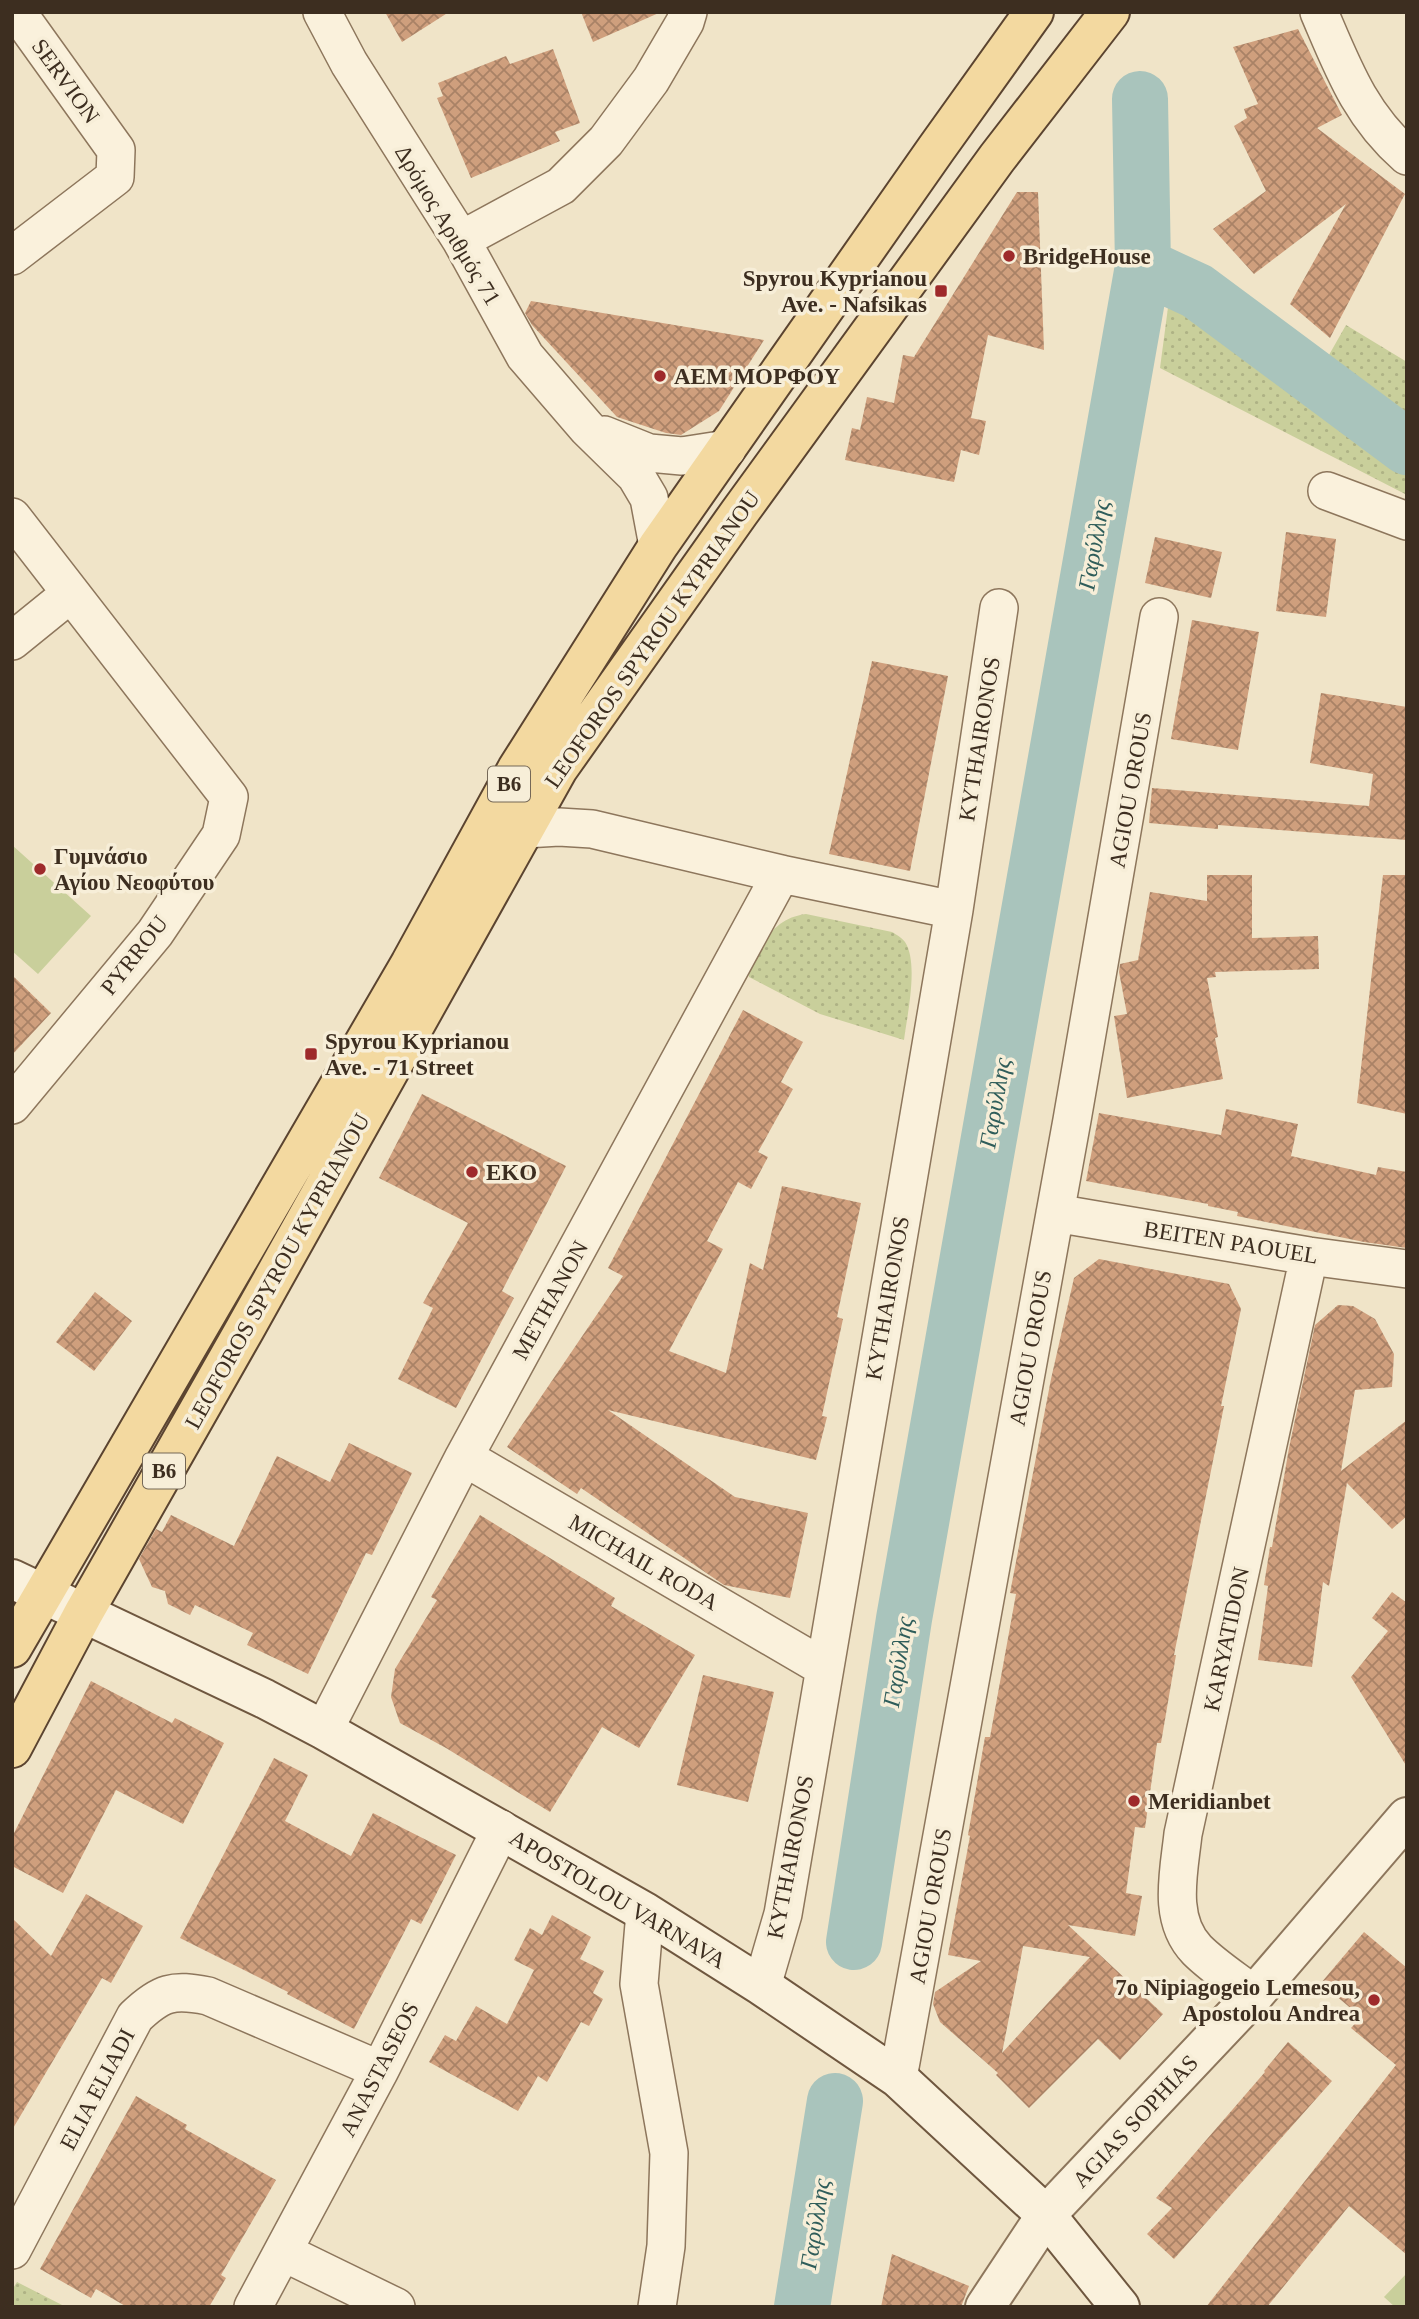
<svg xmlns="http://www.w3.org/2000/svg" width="1419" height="2319" font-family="Georgia,serif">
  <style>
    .grass { fill: url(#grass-dots) }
    .pitch { fill: #c9cf9b }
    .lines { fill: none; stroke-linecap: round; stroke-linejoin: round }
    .river { stroke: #a9c4bc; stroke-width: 56 }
    .building { fill: url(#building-cross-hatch); fill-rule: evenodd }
    .minor-casing { stroke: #8d765c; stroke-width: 40 }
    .tertiary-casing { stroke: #8d765c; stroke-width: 42 }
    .secondary-casing { stroke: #6f573f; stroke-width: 42 }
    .primary-casing { stroke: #5b4430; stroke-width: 42 }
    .minor { stroke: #faf1dc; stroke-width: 37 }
    .tertiary { stroke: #faf1dc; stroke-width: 38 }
    .secondary { stroke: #faf1dc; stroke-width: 38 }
    .primary { stroke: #f3d9a0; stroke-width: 38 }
    .poi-dot { fill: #9e2a2b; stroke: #f7eed8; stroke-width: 2.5 }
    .labels { text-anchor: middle; stroke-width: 7; stroke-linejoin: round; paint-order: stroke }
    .shield { fill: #f7eed8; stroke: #756857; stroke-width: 2 }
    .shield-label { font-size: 21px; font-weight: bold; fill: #3d2e20 }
    .street-label { font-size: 23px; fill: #3d2e20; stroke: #f7eed8 }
    .poi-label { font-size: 23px; font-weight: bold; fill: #3d2e20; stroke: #f7eed8; text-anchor: start }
    .water-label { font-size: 24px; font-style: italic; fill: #2f5d5a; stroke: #f7eed8 }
  </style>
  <defs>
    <pattern id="grass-dots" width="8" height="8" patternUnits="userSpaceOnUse" patternTransform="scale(1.75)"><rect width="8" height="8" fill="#c9cf9b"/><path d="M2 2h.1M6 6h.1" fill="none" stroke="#aeb285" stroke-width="1.8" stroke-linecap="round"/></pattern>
    <pattern id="building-cross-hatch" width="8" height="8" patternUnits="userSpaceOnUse" patternTransform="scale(1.75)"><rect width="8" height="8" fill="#cf9f7d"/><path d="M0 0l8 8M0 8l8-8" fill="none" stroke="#a98266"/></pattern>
  </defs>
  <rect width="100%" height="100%" fill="#f0e4c8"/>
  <path class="grass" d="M 1174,262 L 1325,362 L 1346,325 L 1407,362 L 1407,495 L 1160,368 Z
    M 806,914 L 892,932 C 897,935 901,937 905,942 C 919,963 907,1016 904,1040 L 820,1014 L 749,977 C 747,967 753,960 758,951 C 770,931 782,917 806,914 Z
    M 17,2282 L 66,2307 L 12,2307 L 12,2290 Z"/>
  <path class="pitch" d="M 12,845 L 91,916 L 38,974 L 12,951 Z
    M 1407,2273 L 1407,2307 L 1395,2307 L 1384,2297 Z"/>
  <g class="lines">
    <path class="river" d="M 1140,99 L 1143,266 L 1197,291 L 1407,447
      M 854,1942 L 904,1619 L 1143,266
      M 802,2307 L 835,2101"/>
  </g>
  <path class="building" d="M 385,12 L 449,12 L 402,42 Z
    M 581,12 L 661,12 L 593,42 Z
    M 1298,29 L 1342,115 L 1317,128 L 1405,194 L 1330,338 L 1290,304 L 1346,204 L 1254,274 L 1213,229 L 1266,191 L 1234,126 L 1247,118 L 1244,109 L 1258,104 L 1233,47 Z
    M 553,49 L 580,123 L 555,132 L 560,141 L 471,178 L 437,98 L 443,96 L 438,83 L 506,56 L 510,64 Z
    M 1017,192 L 1038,192 L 1044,350 L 988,335 L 971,418 L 986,421 L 979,455 L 961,450 L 954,482 L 845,460 L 852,428 L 860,430 L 867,397 L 894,403 L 903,355 L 914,357 Z
    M 531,301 L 764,340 L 719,411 L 681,435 L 666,433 L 617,417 L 532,325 L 525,313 Z
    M 1286,532 L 1336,539 L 1326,617 L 1276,611 Z
    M 1155,537 L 1222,552 L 1211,598 L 1145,583 Z
    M 1192,620 L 1259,632 L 1238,750 L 1171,739 Z
    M 872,661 L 948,676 L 910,871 L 829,854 Z
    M 1321,693 L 1407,707 L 1407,840 L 1218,825 L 1218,829 L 1149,823 L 1152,788 L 1369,806 L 1373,774 L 1310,763 Z
    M 1207,875 L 1252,875 L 1252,938 L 1318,936 L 1319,969 L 1215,972 L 1216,977 L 1207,978 L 1218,1037 L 1215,1038 L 1223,1079 L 1127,1098 L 1114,1016 L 1127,1014 L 1119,972 L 1120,964 L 1138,960 L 1150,892 L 1207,901 Z
    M 1383,875 L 1407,875 L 1407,1114 L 1357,1103 Z
    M 12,975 L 51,1013 L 12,1055 Z
    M 743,1010 L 803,1042 L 781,1082 L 793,1089 L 758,1152 L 768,1157 L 751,1189 L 738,1182 L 707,1241 L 723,1249 L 669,1351 L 726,1373 L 750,1263 L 763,1270 L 782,1186 L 861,1203 L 837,1317 L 843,1319 L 822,1416 L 827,1417 L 816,1460 L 608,1410 L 735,1497 L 808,1513 L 790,1598 L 724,1585 L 581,1488 L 577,1494 L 507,1447 L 623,1276 L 608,1268 Z
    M 422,1094 L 566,1166 L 502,1291 L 514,1298 L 456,1408 L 398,1379 L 433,1308 L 423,1303 L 468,1223 L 379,1178 Z
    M 1226,1109 L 1298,1124 L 1291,1156 L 1376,1175 L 1378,1167 L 1407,1172 L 1407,1248 L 1364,1242 L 1237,1216 L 1238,1212 L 1208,1206 L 1208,1204 L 1086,1181 L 1099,1113 L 1221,1135 Z
    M 1099,1259 L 1229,1284 L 1241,1309 L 1221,1406 L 1224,1406 L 1174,1655 L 1176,1655 L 1161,1743 L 1157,1743 L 1145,1828 L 1135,1827 L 1126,1893 L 1142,1896 L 1135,1936 L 1068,1925 L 1163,2014 L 1120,2060 L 1098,2039 L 1029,2108 L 996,2075 L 998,2073 L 940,2022 L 933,2004 L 935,1992 L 981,1961 L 948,1955 L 970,1836 L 968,1835 L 985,1737 L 990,1737 L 1016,1594 L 1010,1593 L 1051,1379 L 1074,1278 ZM 1023,1946 L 1090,1957 L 1002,2053 L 1021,1957 Z
    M 95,1292 L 132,1321 L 94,1371 L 56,1342 Z
    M 1338,1305 L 1353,1306 L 1375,1319 L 1394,1354 L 1392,1387 L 1355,1390 L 1341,1471 L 1407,1420 L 1407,1516 L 1392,1529 L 1347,1483 L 1329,1586 L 1323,1582 L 1312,1667 L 1258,1660 L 1268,1586 L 1264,1585 L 1270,1547 L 1272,1547 L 1289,1448 L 1315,1325 Z
    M 349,1443 L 412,1473 L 372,1555 L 366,1553 L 308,1674 L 247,1645 L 253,1633 L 195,1605 L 190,1615 L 168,1604 L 165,1591 L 152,1587 L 139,1559 L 156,1529 L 162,1532 L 171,1515 L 234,1546 L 277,1456 L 330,1482 Z
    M 480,1515 L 615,1598 L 611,1606 L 695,1655 L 639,1748 L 602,1727 L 550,1812 L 446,1748 L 400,1723 L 391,1697 L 395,1669 L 437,1600 L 431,1597 Z
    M 1392,1592 L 1407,1603 L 1407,1767 L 1351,1677 L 1388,1631 L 1372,1618 Z
    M 703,1675 L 774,1692 L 748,1802 L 677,1785 Z
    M 91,1681 L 172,1723 L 175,1718 L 224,1743 L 183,1824 L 116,1790 L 63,1893 L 12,1866 L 12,1837 Z
    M 274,1758 L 308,1775 L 285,1821 L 351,1856 L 373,1813 L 456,1855 L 421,1924 L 411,1919 L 354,2029 L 287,1994 L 288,1992 L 180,1938 Z
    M 86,1894 L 143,1926 L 111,1983 L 102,1978 L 12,2130 L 12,1918 L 51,1956 Z
    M 552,1915 L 591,1937 L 580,1959 L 604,1971 L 593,1993 L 603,1999 L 589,2026 L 581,2022 L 547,2082 L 538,2076 L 518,2111 L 429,2062 L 445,2035 L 456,2041 L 476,2006 L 507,2024 L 534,1970 L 514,1960 L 530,1928 L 542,1935 Z
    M 1364,1932 L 1407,1968 L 1407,2255 L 1349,2206 L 1267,2307 L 1206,2307 L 1396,2065 L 1351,2028 L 1361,2017 L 1321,1983 Z
    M 1288,2042 L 1332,2081 L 1174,2259 L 1147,2234 L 1172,2208 L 1156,2198 L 1265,2072 L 1264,2071 Z
    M 136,2096 L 187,2125 L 185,2129 L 276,2180 L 221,2275 L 226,2278 L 209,2307 L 127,2307 L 96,2289 L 91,2298 L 40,2269 Z
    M 892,2254 L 969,2286 L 961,2307 L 881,2307 Z"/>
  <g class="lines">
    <g class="minor-casing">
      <path id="minor" d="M 322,12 L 349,63 L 461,240 L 525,356 L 587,428 L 636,476 L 649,498 L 658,546
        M 1319,12 C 1343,68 1360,115 1407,156
        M 461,240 L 561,186 L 606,141 L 651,80 L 685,22 L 688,12
        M 12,256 L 115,177 L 116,150 L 17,12
        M 604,435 L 649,453 L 682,456 L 727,449
        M 1327,491 L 1407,521
        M 12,517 L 229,797 L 221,835 L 155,933 L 12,1105
        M 12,641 L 70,594
        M 525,829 L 559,827 L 592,829 L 781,874 L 954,910
        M 1055,1213 L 1309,1256 L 1407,1269
        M 464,1457 L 823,1667
        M 324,1730 L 464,1457 L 781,874
        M 645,1912 L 639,1984 L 669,2153 L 666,2246 L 657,2307
        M 762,1986 L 783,1914 L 954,910 L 999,608
        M 1254,1995 C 1235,1980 1214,1967 1197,1950 C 1167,1919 1179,1872 1183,1834 L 1309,1256
        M 898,2078 L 1072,1120 L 1159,617
        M 12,2250 L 135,2017 C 161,1992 173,1989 208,1996 L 380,2070
        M 283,2252 L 396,2307
        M 253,2307 L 380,2070 L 501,1829"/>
    </g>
    <g class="tertiary-casing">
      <path id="tertiary" d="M 985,2307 L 1046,2215 L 1254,1995 L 1407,1817"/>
    </g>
    <g class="secondary-casing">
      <path id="secondary" d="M 12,1579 L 265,1699 L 324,1730 L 645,1912 L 762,1986 L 898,2078 L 1046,2215 L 1120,2307"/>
    </g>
    <g class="primary-casing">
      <path id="primary" d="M 12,1648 L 410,964 L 517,769 L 658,546 L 936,149 L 1034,12
        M 12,1748 L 83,1614 L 245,1329 L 558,769 L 739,513 L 997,158 L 1110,12"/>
    </g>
    <use href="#minor" class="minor"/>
    <use href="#tertiary" class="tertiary"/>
    <use href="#secondary" class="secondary"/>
    <use href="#primary" class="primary"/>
  </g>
  <g class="poi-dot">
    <circle cx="1009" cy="256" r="7"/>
    <rect x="934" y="284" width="14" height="14" rx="3.5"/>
    <circle cx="660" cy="376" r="7"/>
    <circle cx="40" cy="869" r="7"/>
    <rect x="304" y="1047" width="14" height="14" rx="3.5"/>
    <circle cx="472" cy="1172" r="7"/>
    <circle cx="1134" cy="1801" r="7"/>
    <circle cx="1374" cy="2000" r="7"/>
  </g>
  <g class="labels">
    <g class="shield">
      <rect x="488" y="766.5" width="42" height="35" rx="5"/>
      <rect x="143" y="1453.5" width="42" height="35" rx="5"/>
    </g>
    <g class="shield-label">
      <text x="509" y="791">B6</text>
      <text x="164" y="1478">B6</text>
    </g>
    <g class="street-label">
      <text transform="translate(66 81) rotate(54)" y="8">SERVION</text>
      <text transform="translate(448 225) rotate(59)" y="8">Δρόμος Αριθμός 71</text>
      <text transform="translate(652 639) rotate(-55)" y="8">LEOFOROS SPYROU KYPRIANOU</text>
      <text transform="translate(979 739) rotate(-81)" y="8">KYTHAIRONOS</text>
      <text transform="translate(1130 790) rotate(-80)" y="8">AGIOU OROUS</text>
      <text transform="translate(134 955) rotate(-52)" y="8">PYRROU</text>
      <text transform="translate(1231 1242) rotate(9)" y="8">BEITEN PAOUEL</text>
      <text transform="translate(277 1271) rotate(-61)" y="8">LEOFOROS SPYROU KYPRIANOU</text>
      <text transform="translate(887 1298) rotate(-80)" y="8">KYTHAIRONOS</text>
      <text transform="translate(550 1300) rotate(-61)" y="8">METHANON</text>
      <text transform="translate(1030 1348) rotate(-80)" y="8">AGIOU OROUS</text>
      <text transform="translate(644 1562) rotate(30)" y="8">MICHAIL RODA</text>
      <text transform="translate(1226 1639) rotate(-78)" y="8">KARYATIDON</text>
      <text transform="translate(790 1857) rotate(-79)" y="8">KYTHAIRONOS</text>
      <text transform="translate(618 1899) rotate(31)" y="8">APOSTOLOU VARNAVA</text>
      <text transform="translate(930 1906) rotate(-80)" y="8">AGIOU OROUS</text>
      <text transform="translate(379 2069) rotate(-63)" y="8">ANASTASEOS</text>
      <text transform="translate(97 2089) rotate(-62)" y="8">ELIA ELIADI</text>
      <text transform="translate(1135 2121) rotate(-47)" y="8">AGIAS SOPHIAS</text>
    </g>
    <g class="poi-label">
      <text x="1023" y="264">BridgeHouse</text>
      <text x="927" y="286" text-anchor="end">Spyrou Kyprianou<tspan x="927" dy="26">Ave. - Nafsikas</tspan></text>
      <text x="674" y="384">ΑΕΜ ΜΟΡΦΟΥ</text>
      <text x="54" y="864">Γυμνάσιο<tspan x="54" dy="26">Αγίου Νεοφύτου</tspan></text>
      <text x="325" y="1049">Spyrou Kyprianou<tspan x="325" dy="26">Ave. - 71 Street</tspan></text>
      <text x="486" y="1180">EKO</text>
      <text x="1148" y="1809">Meridianbet</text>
      <text x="1360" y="1995" text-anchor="end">7o Nipiagogeio Lemesou,<tspan x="1360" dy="26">Apostolou Andrea</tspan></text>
    </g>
    <g class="water-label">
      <text transform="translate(1094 545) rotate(-80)" y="8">Γαρύλλης</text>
      <text transform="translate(995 1103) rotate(-80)" y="8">Γαρύλλης</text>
      <text transform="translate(898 1662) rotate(-81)" y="8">Γαρύλλης</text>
      <text transform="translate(815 2224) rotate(-81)" y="8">Γαρύλλης</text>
    </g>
  </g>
  <rect width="1419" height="2319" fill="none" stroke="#3d2e20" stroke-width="28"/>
</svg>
